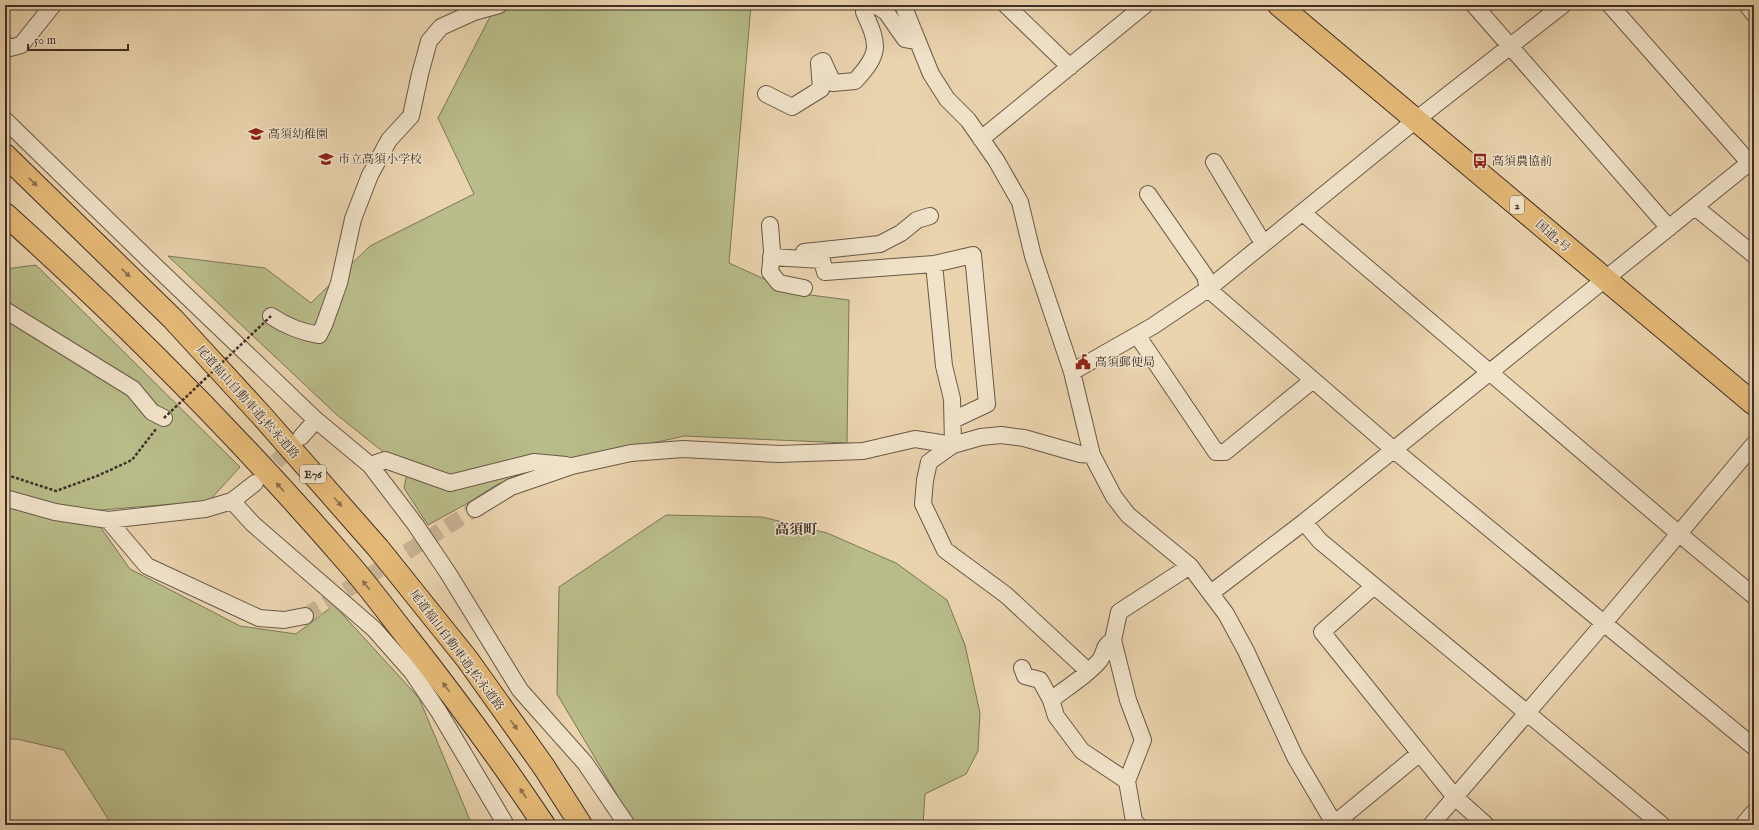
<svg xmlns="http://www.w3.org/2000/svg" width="1759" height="830" font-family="'IM FELL English','Noto Serif JP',serif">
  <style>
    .green { fill: #b8bc89; stroke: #7c7558 }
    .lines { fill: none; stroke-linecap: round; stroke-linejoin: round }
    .minor-tunnel { stroke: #c8b393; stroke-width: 16; stroke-dasharray: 16 8; stroke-linecap: butt }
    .minor-casing { stroke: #6a5849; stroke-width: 18 }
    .highway-casing { stroke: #3f2e27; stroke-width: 24 }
    .path { stroke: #3f2e27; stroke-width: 2.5; stroke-dasharray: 3 2; stroke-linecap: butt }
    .minor { stroke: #f1e3ca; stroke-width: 16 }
    .highway { stroke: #e5ba77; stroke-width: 22 }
    .path-bridge { stroke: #3f2e27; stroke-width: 2.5; stroke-dasharray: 3 2; stroke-linecap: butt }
    .oneway { fill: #8a6d4b }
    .labels { text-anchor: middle; stroke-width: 3; stroke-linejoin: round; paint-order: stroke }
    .shield { fill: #f1e3ca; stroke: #746458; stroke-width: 1 }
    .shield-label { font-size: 11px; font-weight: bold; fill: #3f2e27 }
    .poi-label { font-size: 12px; fill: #3f2e27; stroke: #f1e3ca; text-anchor: start }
    .street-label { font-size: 12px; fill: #3f2e27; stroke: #f1e3ca }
    .quarter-label { font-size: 14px; font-weight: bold; fill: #3f2e27; stroke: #f1e3ca }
  </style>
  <rect width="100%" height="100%" fill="#ead4ae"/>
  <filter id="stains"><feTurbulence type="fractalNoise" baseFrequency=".005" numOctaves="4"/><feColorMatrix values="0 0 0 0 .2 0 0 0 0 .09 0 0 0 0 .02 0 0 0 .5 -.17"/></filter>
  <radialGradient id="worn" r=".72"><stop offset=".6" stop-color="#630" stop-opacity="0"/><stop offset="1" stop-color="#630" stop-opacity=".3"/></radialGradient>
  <path class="green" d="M 496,5 L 751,5 L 729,263 L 795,293 L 849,300 L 847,443 L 684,436 L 573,461 L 498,484 L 468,503 L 428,525 L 404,488 L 410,460 L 386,454 L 337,415 L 168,256 L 265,268 L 311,303 L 370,246 L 474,194 L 438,118 Z
    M 36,265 L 240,467 L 209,501 L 89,511 L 130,569 L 240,626 L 296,634 L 334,605 L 419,698 L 472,825 L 112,825 L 64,750 L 17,739 L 5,739 L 5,269 Z
    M 666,515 L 762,517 L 827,533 L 896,563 L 947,600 L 965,645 L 980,713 L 978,751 L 966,774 L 925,794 L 923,825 L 635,825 L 557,694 L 559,587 Z"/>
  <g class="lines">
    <path class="minor-tunnel" d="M 259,479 L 298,440
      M 305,616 L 475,509"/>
    <g class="minor-casing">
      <path id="minor" d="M 903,5 L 931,74 L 947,99 L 968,120 L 996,160 L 1020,202 L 1033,256 L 1072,372 L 1092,455 L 1114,497 L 1128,515 L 1190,566 L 1226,614 L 1246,651 L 1295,757 L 1335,825
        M 1006,5 L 1070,67
        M 1474,5 L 1669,228
        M 1610,5 L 1754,168
        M 1747,5 L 1754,14
        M 5,44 L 10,48 L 21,45 L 53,5
        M 766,94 L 792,107 L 821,89 L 819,63 L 823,61 L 833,83 L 855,81 C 881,53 879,45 864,12 L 865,7 L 877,6 L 886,12 L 905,39 L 917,41
        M 5,120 L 151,262 L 316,420
        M 981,139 L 1145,5
        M 1214,162 L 1263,243
        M 1148,194 L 1205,276 L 1208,289 L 1394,450 L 1754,747
        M 1695,207 L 1754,255
        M 1303,213 L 1678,533 L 1754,596
        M 770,225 L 772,251 L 770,272 L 779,283 L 804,288
        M 804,252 L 880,244 L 901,233 L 917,220 L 930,216
        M 771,257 L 822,260 L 825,272 L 934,264 L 973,255 L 987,404 L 953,420
        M 934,264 L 944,366 L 952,399 L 953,445 L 929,462 L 925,480 L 923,504 L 945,550 L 1006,595 L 1088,671
        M 5,310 L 133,389 L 152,412 L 164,418
        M 271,316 C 286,326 301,332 319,335 L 324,325 L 339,283 L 353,219 L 370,175 L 389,140 L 411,116 L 420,74 L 429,41 L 441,27 L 474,12 L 499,5
        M 1137,335 L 1216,452 L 1225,452 L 1313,380
        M 1072,372 L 1153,326 L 1208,289 L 1417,119 L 1563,5
        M 301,437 L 316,420 L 370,465 L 415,524 L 448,573 L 520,690 L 585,763 L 627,825
        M 370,465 L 385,460 L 450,483 L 534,462 L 566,465
        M 5,498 L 55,512 L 108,520 L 205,509 L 232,501 L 255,483
        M 232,501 L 253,524 L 374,629 L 412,672 L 439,712 L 506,825
        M 475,509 L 511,487 L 572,466 L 631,453 L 683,449 L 779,454 L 863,451 L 915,439 L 953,445 L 981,437 L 1001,435 L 1024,438 L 1080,454 L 1092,455
        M 108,520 L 147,566 L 259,618 L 284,620 L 305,616
        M 1304,522 L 1320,541 L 1662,825
        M 1374,586 L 1322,632 L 1455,797 L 1486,825
        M 1211,593 L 1304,522 L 1754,159
        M 1022,668 L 1025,676 L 1040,680 L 1051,700 L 1056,716 L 1082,751 L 1127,781
        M 1051,700 C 1067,687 1087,676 1100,660 C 1106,651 1102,647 1113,640
        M 1334,824 L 1420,753
        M 1138,825 L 1134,821 L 1127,781 L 1143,740 L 1128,700 L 1113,640 L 1119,612 L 1190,566
        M 1431,825 L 1604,623 L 1754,444
        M 1743,825 L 1754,812"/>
    </g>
    <g class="highway-casing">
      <path id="highway" d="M 1279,5 C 1438,137 1595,272 1754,404
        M 5,155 L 173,319 L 262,416 L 378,548 L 467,659 L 544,767 L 581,825
        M 5,214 C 127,324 243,441 350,565 C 369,587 386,610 404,633 C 453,695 500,759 544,825"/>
    </g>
    <path class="path" d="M 5,483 L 10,476 L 56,491 L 97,476 L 132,460 L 156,429"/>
    <use href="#minor" class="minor"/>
    <use href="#highway" class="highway"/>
    <path class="path-bridge" d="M 164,418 L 271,316"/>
  </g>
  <defs><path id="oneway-solid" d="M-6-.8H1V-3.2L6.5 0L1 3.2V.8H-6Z"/></defs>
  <g class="oneway">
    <use href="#oneway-solid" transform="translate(33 182) rotate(44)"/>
    <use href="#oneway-solid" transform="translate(126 273) rotate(44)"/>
    <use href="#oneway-solid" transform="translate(280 487) rotate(-132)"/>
    <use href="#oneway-solid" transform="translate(338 502) rotate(49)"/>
    <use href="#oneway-solid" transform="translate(366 585) rotate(-128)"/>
    <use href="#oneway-solid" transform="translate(446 687) rotate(-126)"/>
    <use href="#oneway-solid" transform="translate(514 725) rotate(54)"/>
    <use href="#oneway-solid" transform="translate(523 793) rotate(-124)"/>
  </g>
  <defs>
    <g id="school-bare" transform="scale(1.2)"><path d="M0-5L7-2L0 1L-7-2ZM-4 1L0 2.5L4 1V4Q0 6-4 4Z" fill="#8f2418" stroke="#f1e3ca" stroke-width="2.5" paint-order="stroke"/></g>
    <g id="bus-bare" transform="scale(1.2)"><path d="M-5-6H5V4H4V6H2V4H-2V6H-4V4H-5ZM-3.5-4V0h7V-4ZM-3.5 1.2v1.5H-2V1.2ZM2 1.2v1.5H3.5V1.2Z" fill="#8f2418" stroke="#f1e3ca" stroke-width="2.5" paint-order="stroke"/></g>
    <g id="civic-bare" transform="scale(1.2)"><path d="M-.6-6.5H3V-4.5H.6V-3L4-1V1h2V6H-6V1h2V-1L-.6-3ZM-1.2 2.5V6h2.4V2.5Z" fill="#8f2418" stroke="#f1e3ca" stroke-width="2.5" paint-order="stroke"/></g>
  </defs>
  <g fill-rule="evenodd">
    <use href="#school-bare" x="256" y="134"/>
    <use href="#school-bare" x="326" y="159"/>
    <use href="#bus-bare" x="1480" y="161"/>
    <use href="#civic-bare" x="1083" y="362"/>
  </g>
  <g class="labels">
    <g class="shield">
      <rect x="1510" y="196" width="14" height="18" rx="3"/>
      <rect x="300" y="465" width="26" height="18" rx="3"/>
    </g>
    <g class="shield-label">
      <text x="1517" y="209">2</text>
      <text x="313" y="478">E76</text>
    </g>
    <g class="poi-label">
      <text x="268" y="138">高須幼稚園</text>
      <text x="338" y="163">市立高須小学校</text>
      <text x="1492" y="165">高須農協前</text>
      <text x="1095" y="366">高須郵便局</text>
    </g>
    <g class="street-label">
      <text transform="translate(1553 236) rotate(41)" y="4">国道2号</text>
      <text transform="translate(248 402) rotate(48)" y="4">尾道福山自動車道;松永道路</text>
      <text transform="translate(457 650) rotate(53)" y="4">尾道福山自動車道;松永道路</text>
    </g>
    <g class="quarter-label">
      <text x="796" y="534">高須町</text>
    </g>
  </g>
  <rect width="1759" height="830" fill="none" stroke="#ead4ae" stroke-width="20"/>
  <rect x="6" y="6" width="1747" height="818" fill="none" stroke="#3f2e27" stroke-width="2"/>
  <rect x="10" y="10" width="1739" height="810" fill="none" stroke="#3f2e27"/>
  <path d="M28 44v6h100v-6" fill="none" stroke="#3f2e27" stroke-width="2"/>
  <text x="34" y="44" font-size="12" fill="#3f2e27" stroke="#f1e3ca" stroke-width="3" paint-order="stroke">50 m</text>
  <rect width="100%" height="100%" filter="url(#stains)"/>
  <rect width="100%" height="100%" fill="url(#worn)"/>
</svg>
